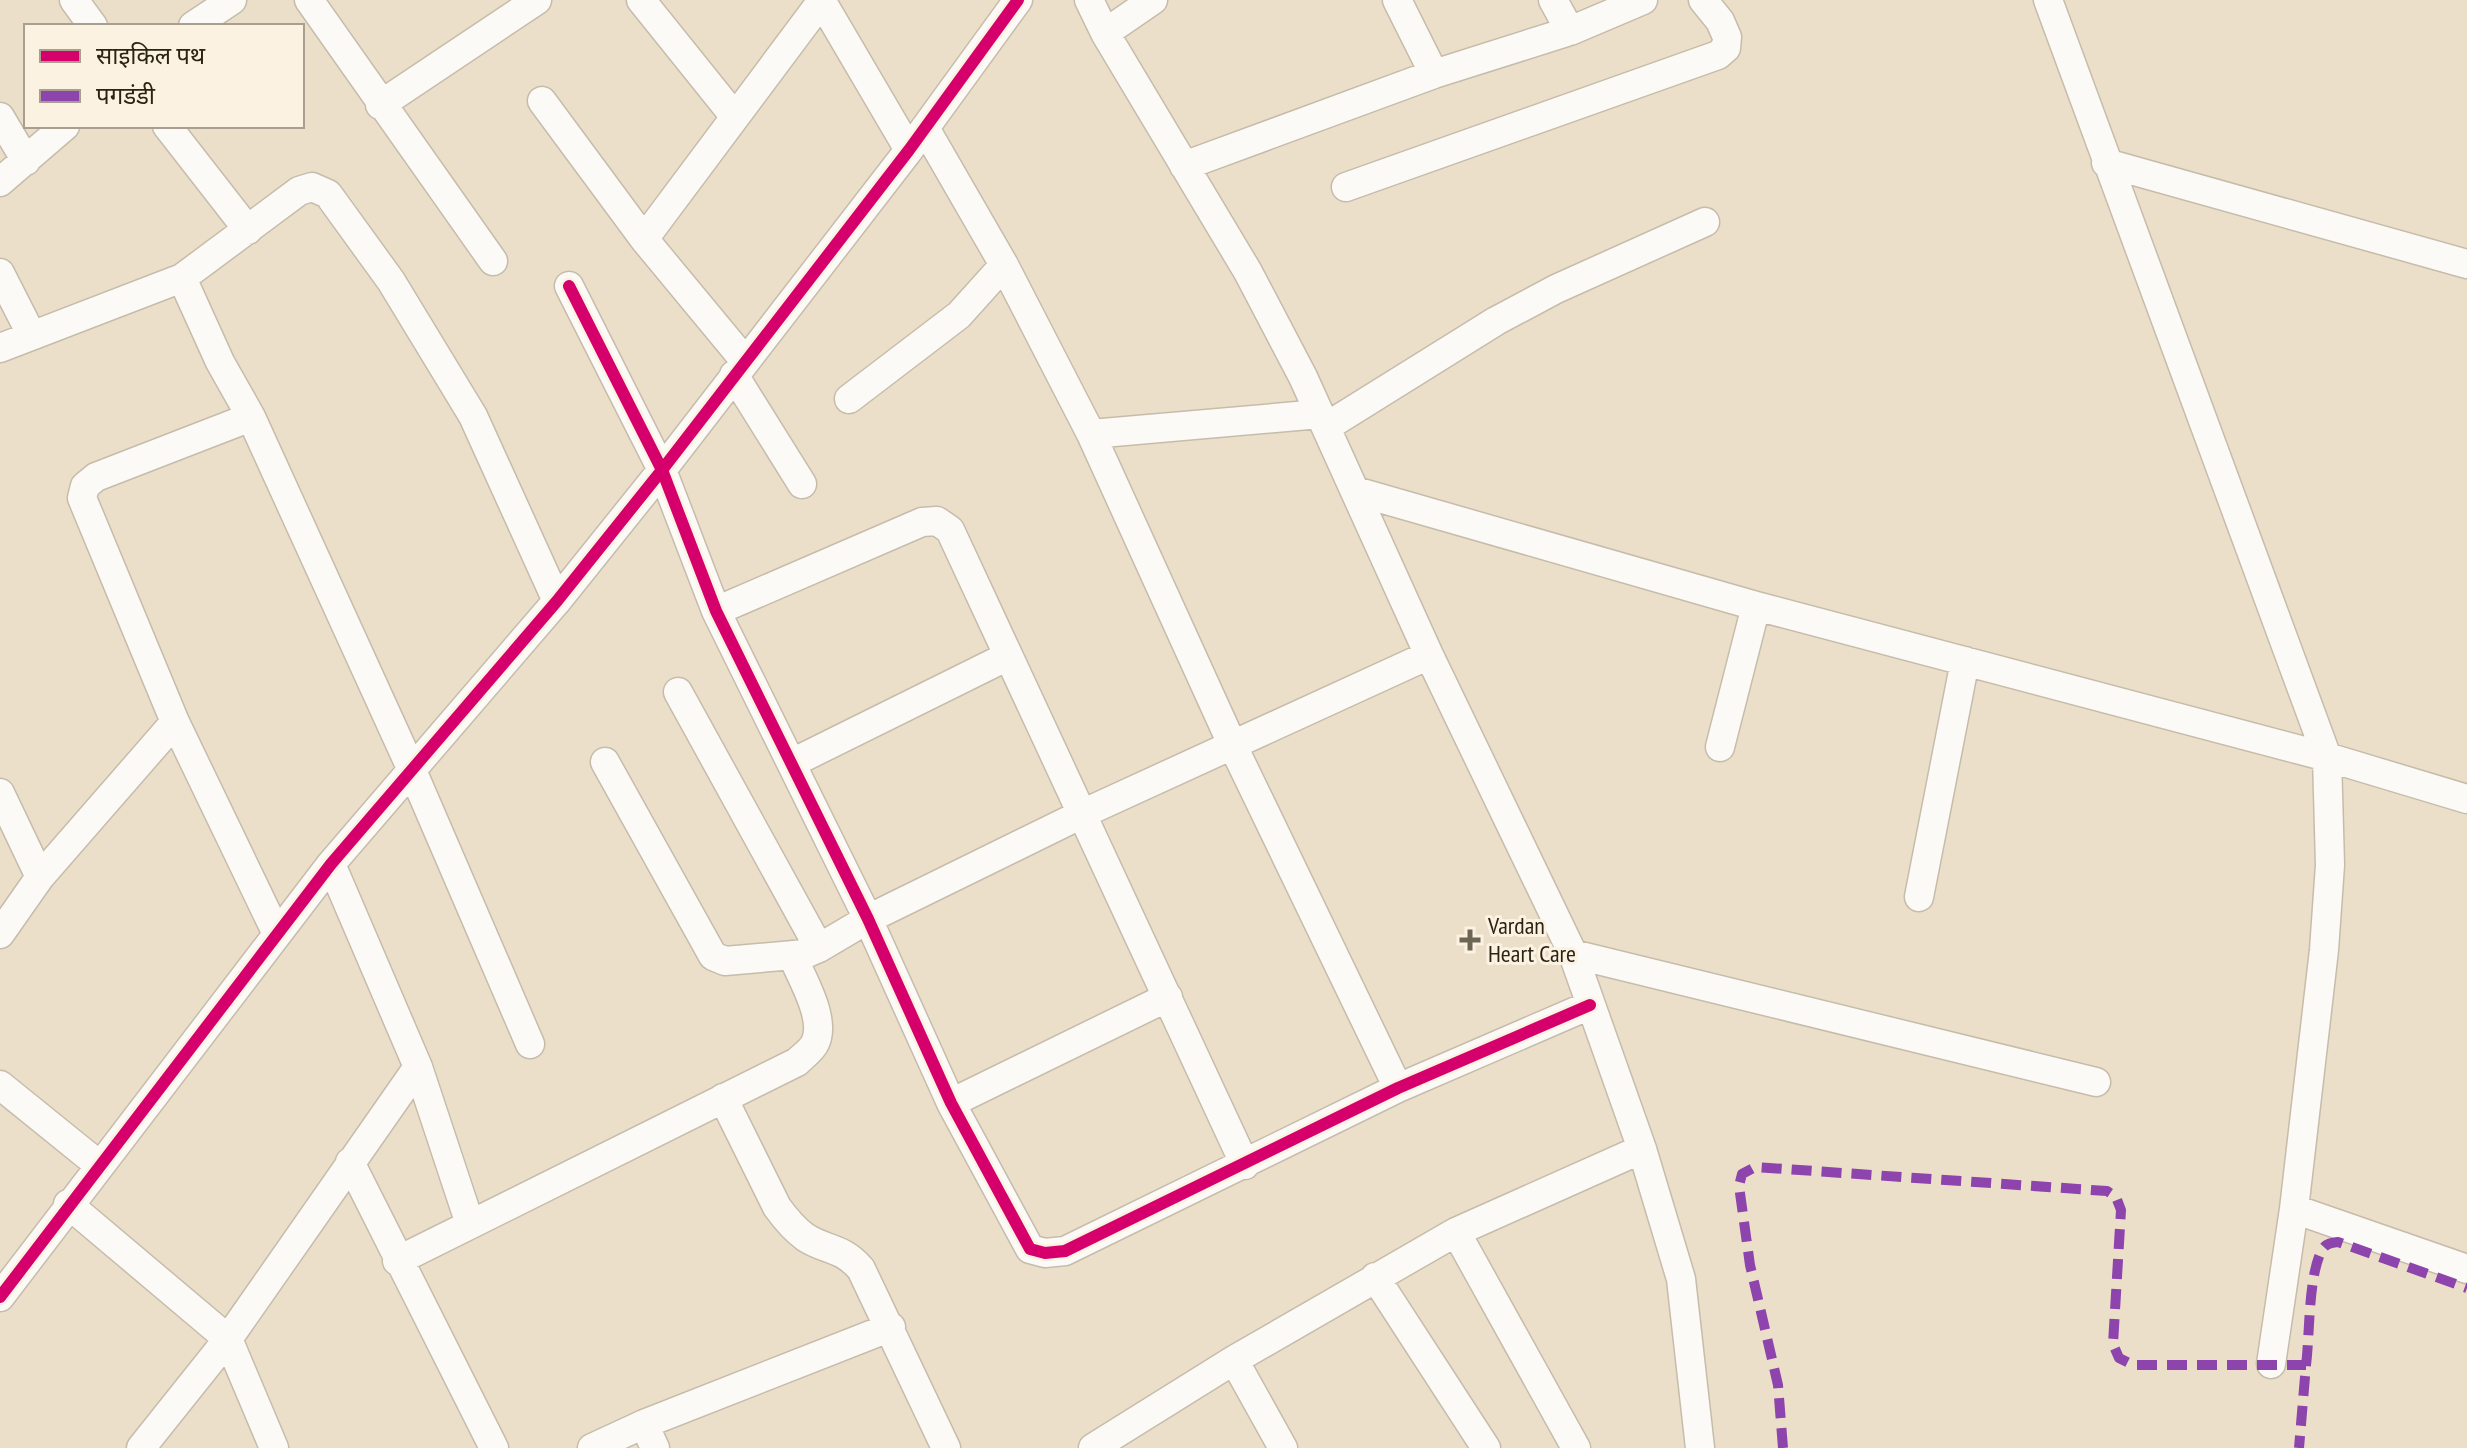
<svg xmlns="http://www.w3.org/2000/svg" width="2467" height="1448" font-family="'PT Sans Narrow','Noto Sans Devanagari',sans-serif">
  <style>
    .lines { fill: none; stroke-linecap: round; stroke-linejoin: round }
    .minor-casing { stroke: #c6bcab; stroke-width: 31 }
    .minor { stroke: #fcfaf7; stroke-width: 28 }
    .quiet { stroke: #8e44ad; stroke-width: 10; stroke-dasharray: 20 10; stroke-linecap: butt }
    .cycleway-casing { stroke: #fbf2e2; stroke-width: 17 }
    .cycleway { stroke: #d6006c; stroke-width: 12 }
    .poi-dot { fill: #6f6553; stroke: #fbf2e2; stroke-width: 3 }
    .labels { text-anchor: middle; stroke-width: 6; stroke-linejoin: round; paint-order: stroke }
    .poi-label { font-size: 24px; fill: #2b2314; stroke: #fbf2e2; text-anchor: start }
  </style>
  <rect width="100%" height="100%" fill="#ecdfc9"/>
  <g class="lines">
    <g class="minor-casing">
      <path id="minor" d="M 74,0 L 93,26
        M 309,0 L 493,261
        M 641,0 L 735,117
        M 821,0 L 909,150
        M 1089,0 L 1105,33 L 1248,272 L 1303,377 L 1429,655 L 1573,954 L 1642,1149 L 1681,1279 L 1700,1448
        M 1397,0 L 1434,74
        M 1553,0 L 1570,31
        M 2048,0 L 2327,757 L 2330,865 L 2324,950 L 2294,1209 L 2271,1364
        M 193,26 L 232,0
        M 1105,33 L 1153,0
        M 542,101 L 644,239 L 745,361
        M 380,105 L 537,0
        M 0,117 L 26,161
        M 167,126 L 248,230
        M 925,128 L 1004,265 L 1091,434 L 1232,744 L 1398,1088
        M 2106,163 L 2467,264
        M 1184,166 L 1434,74 L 1570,31 L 1643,0
        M 0,182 L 65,126
        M 1346,187 L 1718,55 L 1726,48 L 1727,37 L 1720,21 L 1703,0
        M 644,239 L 821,2
        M 0,273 L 31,334
        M 182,278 L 220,362 L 251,417 L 411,768 L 530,1044
        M 569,286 L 662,470 L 716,611 L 868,919 L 951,1103 L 1030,1249 L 1045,1253 L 1065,1251 L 1398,1088 L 1590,1005
        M 0,348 L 182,278 L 299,191 L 312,187 L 328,194 L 391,281 L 473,416 L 557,601
        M 734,375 L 802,484
        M 849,399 L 959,315 L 1004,265
        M 251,417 L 96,477 L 85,486 L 82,498 L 175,722 L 277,934
        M 1326,427 L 1496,321 L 1556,289 L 1705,222
        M 1091,434 L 1320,414
        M 1355,491 L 1756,606 L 2327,757 L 2467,799
        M 716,611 L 922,522 L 937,521 L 950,530 L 1245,1165
        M 678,692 L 819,948
        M 1720,747 L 1756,606
        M 605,762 L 713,956 L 725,961 L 805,954 L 819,948 L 868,919 L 1084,813 L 1429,655
        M 792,763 L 1008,656
        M 0,793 L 40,877
        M 331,864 L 418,1067 L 470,1224
        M 1919,897 L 1965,661
        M 0,934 L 40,877 L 175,722
        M 1573,954 L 2096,1082
        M 0,1085 L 99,1165
        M 723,1098 L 777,1207 C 785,1218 794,1229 805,1237 C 826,1251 841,1246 861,1269 L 946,1448
        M 951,1103 L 1168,997
        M 350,1162 L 494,1448
        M 68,1204 L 228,1339 L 274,1448
        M 2294,1209 L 2467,1269
        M 1456,1232 L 1576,1448
        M 397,1261 L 797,1062 C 802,1057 812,1050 815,1043 C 827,1019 801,977 792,955
        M 1375,1277 L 1486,1448
        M 0,1297 L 331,864 L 557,601 L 662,470 L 909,150 L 1018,0
        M 1234,1360 L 1283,1448
        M 644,1424 L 655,1448
        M 141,1448 L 228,1339 L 418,1067
        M 592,1448 L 644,1424 L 891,1327
        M 1093,1448 L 1234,1360 L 1456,1232 L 1642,1149"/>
    </g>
    <use href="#minor" class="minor"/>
    <path class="quiet" d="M 2306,1365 C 2310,1334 2308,1276 2322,1250 C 2326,1243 2331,1243 2338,1242 L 2467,1288
      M 1783,1448 L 1778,1385 L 1750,1265 L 1739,1186 L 1742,1174 L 1755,1167 L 2107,1191 L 2116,1197 L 2121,1210 L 2113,1344 L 2119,1358 L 2133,1365 L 2306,1365 L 2299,1448"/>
    <g class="cycleway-casing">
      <path id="cycleway" d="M 569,286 L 662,470 L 716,611 L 868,919 L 951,1103 L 1030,1249 L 1045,1253 L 1065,1251 L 1398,1088 L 1590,1005
        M 0,1297 L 331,864 L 557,601 L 662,470 L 909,150 L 1018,0"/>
    </g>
    <use href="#cycleway" class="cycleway"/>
  </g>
  <path class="poi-dot" d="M1466 928h8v8h8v8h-8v8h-8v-8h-8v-8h8z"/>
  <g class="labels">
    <g class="poi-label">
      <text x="1488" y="934">Vardan<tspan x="1488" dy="28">Heart Care</tspan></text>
    </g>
  </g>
  <rect x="24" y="24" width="280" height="104" fill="#fbf2e2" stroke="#a89f90" stroke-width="2"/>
  <rect x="40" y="50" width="40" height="12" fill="#d6006c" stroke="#a89f90" stroke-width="2"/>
  <text x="96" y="64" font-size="24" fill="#2b2314">साइकिल पथ</text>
  <rect x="40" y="90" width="40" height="12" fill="#8e44ad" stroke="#a89f90" stroke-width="2"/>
  <text x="96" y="104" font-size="24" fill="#2b2314">पगडंडी</text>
</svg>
